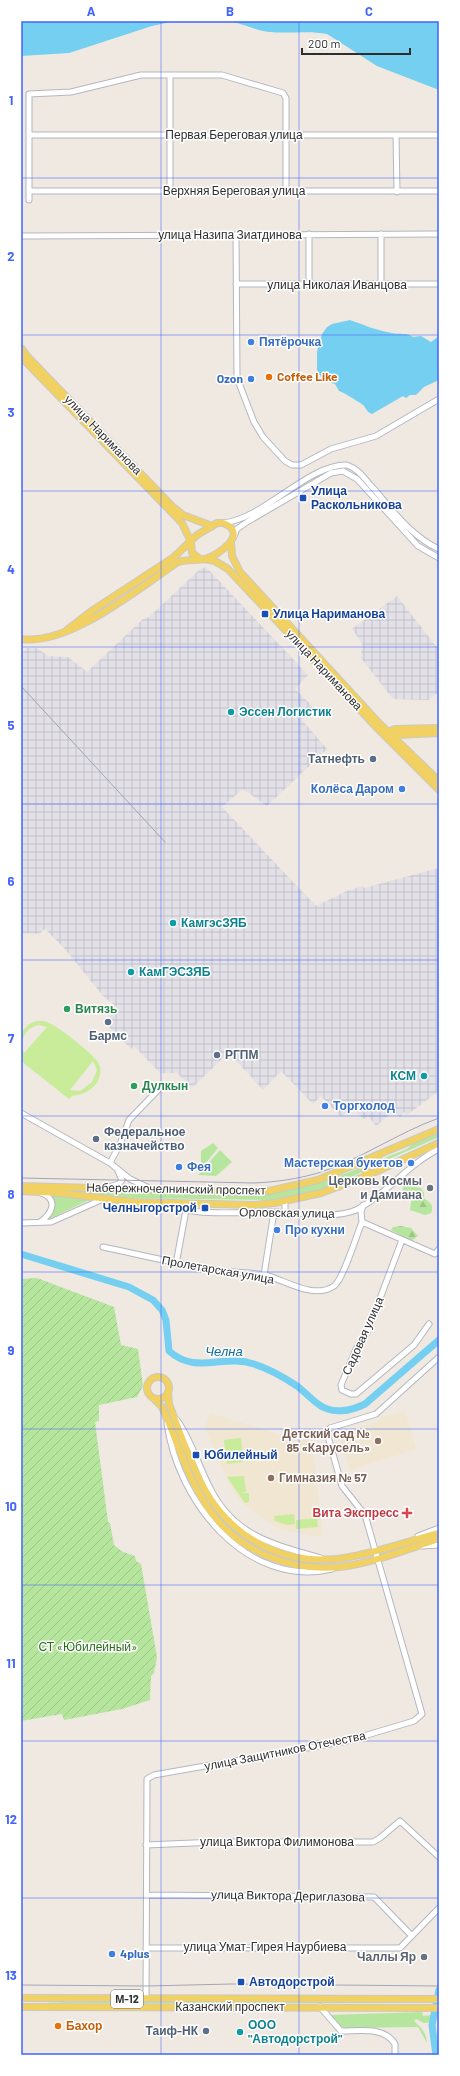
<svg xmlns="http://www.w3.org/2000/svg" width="460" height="2076" font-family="Barlow,sans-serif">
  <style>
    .industrial { fill: url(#industrial-grid) }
    .education { fill: #f0e6d1 }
    .grass { fill: #b6e59e }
    .forest { fill: url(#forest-firs) }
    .garden { fill: url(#garden-furrows) }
    .pitch { fill: #c9ec9a; fill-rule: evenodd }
    .water { fill: #75cff0 }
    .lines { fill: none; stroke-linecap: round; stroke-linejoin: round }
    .river { stroke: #75cff0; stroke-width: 7 }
    .minor-casing { stroke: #b4b7c1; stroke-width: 7 }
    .major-casing { stroke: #c9c9c9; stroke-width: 8 }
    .minor { stroke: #fff; stroke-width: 5 }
    .major { stroke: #f2d163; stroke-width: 6 }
    .tram { stroke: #a3a6b8; stroke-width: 1 }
    .rail { stroke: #a3a6b8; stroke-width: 1 }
    .grid { fill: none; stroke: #4264fb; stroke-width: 1; stroke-opacity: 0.55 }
    .shop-dot { fill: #3f7fe0; stroke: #fff; stroke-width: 1.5 }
    .food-dot { fill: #e8710a; stroke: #fff; stroke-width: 1.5 }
    .transit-dot { fill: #1a4fb4; stroke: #fff; stroke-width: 1.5 }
    .culture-dot { fill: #0f9aa8; stroke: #fff; stroke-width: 1.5 }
    .service-dot { fill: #5c6f8a; stroke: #fff; stroke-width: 1.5 }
    .leisure-dot { fill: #2e9e5b; stroke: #fff; stroke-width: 1.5 }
    .worship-dot { fill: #6b7280; stroke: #fff; stroke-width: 1.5 }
    .education-dot { fill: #8d6e63; stroke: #fff; stroke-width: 1.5 }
    .health-dot { fill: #e0444e; stroke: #fff; stroke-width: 1.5 }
    .labels { text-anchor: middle; stroke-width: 3; stroke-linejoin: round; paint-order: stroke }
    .shield { fill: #fff; stroke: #6d6d6d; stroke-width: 1 }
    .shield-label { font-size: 11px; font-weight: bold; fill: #2e2e2e }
    .street-label { font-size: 12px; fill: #2e2e2e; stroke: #fff }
    .shop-label { font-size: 12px; font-weight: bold; fill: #366cbe; stroke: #fff; text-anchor: start }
    .food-label { font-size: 12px; font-weight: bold; fill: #c56008; stroke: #fff; text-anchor: start }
    .transit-label { font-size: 12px; font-weight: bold; fill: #164399; stroke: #fff; text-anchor: start }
    .culture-label { font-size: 12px; font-weight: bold; fill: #0d838f; stroke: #fff; text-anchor: start }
    .service-label { font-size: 12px; font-weight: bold; fill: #4e5e75; stroke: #fff; text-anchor: end }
    .leisure-label { font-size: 12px; font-weight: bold; fill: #27864d; stroke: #fff; text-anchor: start }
    .worship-label { font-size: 12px; font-weight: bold; fill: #5b616d; stroke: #fff; text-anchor: end }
    .education-label { font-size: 12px; font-weight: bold; fill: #785e54; stroke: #fff; text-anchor: end }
    .health-label { font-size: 12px; font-weight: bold; fill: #be3a42; stroke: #fff; text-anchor: end }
    .park-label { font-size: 12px; fill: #2c6e1b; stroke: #fff }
    .water-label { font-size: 13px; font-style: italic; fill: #0d6fa3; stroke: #fff }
    .neatline { fill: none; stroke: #4264fb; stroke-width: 1.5 }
    .grid-label { font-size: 13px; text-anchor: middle; font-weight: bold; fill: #4264fb }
  </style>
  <defs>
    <pattern id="industrial-grid" width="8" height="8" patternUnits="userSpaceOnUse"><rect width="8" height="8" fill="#e3e1e8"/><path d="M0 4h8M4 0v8" fill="none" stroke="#c3c1c7"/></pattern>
    <pattern id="forest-firs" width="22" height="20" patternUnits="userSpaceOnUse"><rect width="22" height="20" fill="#b6e59e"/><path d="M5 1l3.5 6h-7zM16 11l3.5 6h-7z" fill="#9dc588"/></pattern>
    <pattern id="garden-furrows" width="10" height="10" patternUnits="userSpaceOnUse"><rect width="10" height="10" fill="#b6e59e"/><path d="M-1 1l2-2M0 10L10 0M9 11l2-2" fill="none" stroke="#9dc588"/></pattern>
  </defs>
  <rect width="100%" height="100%" fill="#efe9e1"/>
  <path class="industrial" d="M 206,567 L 308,675 L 295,689 L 314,708 L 302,720 L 327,749 L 267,806 L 243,789 L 222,807 L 316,906 L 349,890 L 363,886 L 364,888 L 439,868 L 439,1091 L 407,1115 L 404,1112 L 400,1117 L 394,1111 L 376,1126 L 368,1116 L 364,1119 L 352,1108 L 342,1116 L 339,1115 L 321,1096 L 313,1104 L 281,1071 L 263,1090 L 230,1054 L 230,1051 L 192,1088 L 175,1071 L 175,1073 L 160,1073 L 134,1046 L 131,1049 L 104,1022 L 118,1008 L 103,996 L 65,949 L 45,929 L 39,934 L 24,933 L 21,936 L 21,653 L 27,648 L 37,648 L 48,656 L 68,657 L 87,672 L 143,619 L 149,617 L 200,569 Z
    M 397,596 L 439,650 L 439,692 L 428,700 L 393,699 L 361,658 L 362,643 L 352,629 Z"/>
  <path class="education" d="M 405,1411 L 416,1449 L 350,1470 L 339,1433 L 377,1422 L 380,1418 Z
    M 210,1413 L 299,1441 L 312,1438 L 323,1536 L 313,1536 L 279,1529 L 264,1519 L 239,1500 L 230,1486 L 205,1427 Z"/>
  <path class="grass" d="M 439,1131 L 439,1137 L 378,1164 L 377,1161 L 407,1149 L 413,1143 Z
    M 213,1143 L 218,1148 L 201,1169 L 201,1151 Z
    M 220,1150 L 232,1162 L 216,1176 L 198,1175 Z
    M 362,1167 L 364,1171 L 339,1183 L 319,1190 L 271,1200 L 133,1198 L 63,1190 L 239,1194 L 274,1193 L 326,1181 Z
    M 48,1194 L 89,1200 L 47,1220 L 53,1209 Z
    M 67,2002 L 399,2002 L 399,2003 L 42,2003 Z
    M 422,2012 L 423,2016 L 432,2015 L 431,2022 L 424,2023 L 416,2019 L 414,2021 C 421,2028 426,2031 427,2043 L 418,2027 L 345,2028 L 337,2025 L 331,2015 Z"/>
  <path class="forest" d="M 405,1185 L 421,1188 L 424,1193 L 424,1198 C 429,1203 435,1204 431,1213 L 425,1215 L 410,1210 L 412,1195 L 403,1190 L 403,1187 Z
    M 401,1226 L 411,1228 L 418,1236 L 411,1241 L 391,1230 L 393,1227 Z"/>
  <path class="garden" d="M 37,1278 L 114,1307 L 121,1345 L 138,1349 L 143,1386 L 137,1397 L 99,1405 L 99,1421 L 95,1422 L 108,1522 L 110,1523 L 114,1545 L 123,1552 L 135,1556 L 136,1561 L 141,1564 L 157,1657 L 154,1673 L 151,1676 L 150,1700 L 122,1709 L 64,1720 L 62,1714 L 21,1721 L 21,1279 Z"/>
  <path class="pitch" d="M 37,1021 C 41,1021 46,1021 49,1023 C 59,1027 95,1055 99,1064 C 102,1071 100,1078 96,1084 C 90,1092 81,1095 72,1096 L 69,1099 L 21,1061 C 21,1043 16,1027 37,1021 ZM 39,1025 L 47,1027 L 24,1053 C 19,1040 25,1028 39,1025 ZM 93,1061 L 97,1070 L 92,1082 L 80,1091 L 70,1090 Z
    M 241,1438 L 243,1462 L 227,1464 L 224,1440 Z
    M 244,1476 L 246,1492 L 240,1493 L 249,1493 L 249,1502 L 245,1503 L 227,1477 Z
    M 294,1514 L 295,1524 L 287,1525 L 275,1521 L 274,1516 Z
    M 317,1518 L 318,1527 L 296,1529 L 296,1520 Z"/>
  <path class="water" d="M 21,21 L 175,21 L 152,26 L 69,53 L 21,56 Z
    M 228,21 L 439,21 L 439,90 L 377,66 L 327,34 C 309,30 289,34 270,32 C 256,31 242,23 228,21 Z
    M 350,320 C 364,325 378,331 392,333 C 399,335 407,332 413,337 L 421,336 L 431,342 L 439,336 L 439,380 L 424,387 L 416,395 L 410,395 L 406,398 L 403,396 L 372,414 C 367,412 367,410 364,406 C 363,404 341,391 339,391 L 335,384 L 324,380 L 321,377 L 317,370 L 317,352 L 322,334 L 327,327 L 332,324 Z"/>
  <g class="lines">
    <path class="river" d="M 21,1254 L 129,1287 L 153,1300 L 162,1310 L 166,1320 L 169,1351 C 196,1375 223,1354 254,1364 C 267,1368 285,1378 297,1386 C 305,1392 311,1399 318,1404 C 332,1415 351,1411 365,1404 L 439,1340
      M 436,2055 L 432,2025 L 439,1990"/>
    <g class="minor-casing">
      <path id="minor" d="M 170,75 L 170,191
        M 29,135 L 439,135
        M 396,135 L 397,192
        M 29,191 L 439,191
        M 29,200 L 29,94 L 71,92 L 141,75 L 222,75 L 283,93 L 286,98 L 286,191
        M 309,234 L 309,285
        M 381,234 L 381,285
        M 236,235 L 237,378 L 254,422 L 263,437 L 285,461 L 292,465 L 301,465 L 331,449 L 376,436 L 439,399
        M 21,236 L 439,234
        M 236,284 L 439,284
        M 223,523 C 264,519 308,464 347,465 C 359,469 366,481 374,489 C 393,511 412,537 439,549
        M 234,536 L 237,529 L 247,522 L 331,473 L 343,471 L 357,479 L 418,546 L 439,558
        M 21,1113 L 110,1163 L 130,1179 L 149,1188
        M 110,1163 L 121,1142 L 129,1120 L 158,1090
        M 109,1187 L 119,1184 L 122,1180 L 118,1171
        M 285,1214 L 285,1201
        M 40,1222 C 52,1214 59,1199 41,1193
        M 362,1222 L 435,1254 L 439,1249
        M 362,1222 L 361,1212 L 363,1205
        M 21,1223 L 51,1222 L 103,1199
        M 402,1240 L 367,1333 L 356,1349 L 341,1385 L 342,1390 L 351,1394 L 356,1394 L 414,1345 L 429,1324
        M 103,1247 C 141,1255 178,1264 216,1270 C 232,1273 249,1272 265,1275 C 285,1280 314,1300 334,1286 C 343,1280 357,1234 362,1222
        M 176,1264 L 186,1210 C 214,1215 241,1212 268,1212 C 292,1212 334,1220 356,1210 C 386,1195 408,1164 439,1149
        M 264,1275 L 273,1218 L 278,1212
        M 177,1420 C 191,1440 198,1464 209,1486 C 233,1536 272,1544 321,1558
        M 167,1423 C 177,1500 246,1589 332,1569
        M 418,1536 L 439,1528
        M 422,1546 L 439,1545
        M 146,1845 L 216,1842 L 373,1842 L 380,1838 L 400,1821 L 439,1857
        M 147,1895 L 374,1897 L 412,1936
        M 146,1948 L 400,1948 L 439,1908
        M 146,1999 L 147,1779 L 154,1775 L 347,1741 L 414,1721 L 422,1714 L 365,1515 L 342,1486 L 327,1433 L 330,1428 L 376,1414 L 439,1357
        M 320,2007 L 341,2031 C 359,2031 384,2026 395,2044 L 395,2055"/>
    </g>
    <g class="major-casing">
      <path id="major" d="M 21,348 L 28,357 L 172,506 L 183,515 L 212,526
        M 21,357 L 182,523 L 191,542 L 192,553 L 200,559
        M 231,542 L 232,556 L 240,572 L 377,721 L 439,781
        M 204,559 L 215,561 L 228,569 L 378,729 L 439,790
        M 21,639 C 69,646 139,588 178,562 C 188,559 198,561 205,559 C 219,555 250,533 223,523 L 217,523 L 197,535 L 174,557 L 93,610 L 67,630
        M 386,733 L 395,729 L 439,728
        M 391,739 L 397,735 L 439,733
        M 379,1155 L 375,1163 L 377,1166 L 384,1168
        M 357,1164 L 367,1170 L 364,1177
        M 21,1186 L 240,1192 L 269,1191 L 318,1180 L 439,1129
        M 21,1191 L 60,1193 L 133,1202 L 253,1205 L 275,1203 L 321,1193 L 364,1177 L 439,1143
        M147 1388a11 11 0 1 1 22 0a11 11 0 1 1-22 0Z
        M 168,1392 L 169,1404 C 180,1432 190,1462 204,1488 C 231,1537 281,1564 336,1559 C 370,1555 405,1542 439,1533
        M 154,1399 L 162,1407 C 177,1440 187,1478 208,1508 C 237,1551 290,1572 340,1567 C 374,1563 407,1549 439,1539
        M 21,1998 L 439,1999
        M 21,2007 L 439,2008"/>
    </g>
    <use href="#minor" class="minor"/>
    <use href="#major" class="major"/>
    <path class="tram" d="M 21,1178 L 254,1183 C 276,1182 297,1179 318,1173 C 360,1160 397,1133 439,1118
      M 21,1985 L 146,1986 L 232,1984 L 439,1986"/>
    <path class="rail" d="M 21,686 L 165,842"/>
  </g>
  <path class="grid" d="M 161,21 L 161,2055M 299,21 L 299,2055M 21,178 L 439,178M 21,335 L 439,335M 21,491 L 439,491M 21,647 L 439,647M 21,804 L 439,804M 21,960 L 439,960M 21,1116 L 439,1116M 21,1272 L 439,1272M 21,1429 L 439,1429M 21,1585 L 439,1585M 21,1741 L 439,1741M 21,1898 L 439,1898"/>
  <g class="shop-dot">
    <circle cx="251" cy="342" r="4"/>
    <circle cx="251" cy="379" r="4"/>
    <circle cx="402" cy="789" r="4"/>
    <circle cx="325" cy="1106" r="4"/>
    <circle cx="411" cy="1163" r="4"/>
    <circle cx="179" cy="1167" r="4"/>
    <circle cx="277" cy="1230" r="4"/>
    <circle cx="112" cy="1954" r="4"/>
  </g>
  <g class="food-dot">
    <circle cx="269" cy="377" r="4"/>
    <circle cx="58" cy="2026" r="4"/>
  </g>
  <g class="transit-dot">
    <rect x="299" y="494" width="8" height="8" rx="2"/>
    <rect x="261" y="610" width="8" height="8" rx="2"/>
    <rect x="201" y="1204" width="8" height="8" rx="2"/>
    <rect x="192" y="1451" width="8" height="8" rx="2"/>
    <rect x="237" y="1978" width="8" height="8" rx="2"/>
  </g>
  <g class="culture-dot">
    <circle cx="231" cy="712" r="4"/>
    <circle cx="173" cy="923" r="4"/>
    <circle cx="131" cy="972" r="4"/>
    <circle cx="424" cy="1076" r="4"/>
    <circle cx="240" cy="2032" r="4"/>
  </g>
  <g class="service-dot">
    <circle cx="373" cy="759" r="4"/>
    <circle cx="108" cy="1022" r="4"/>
    <circle cx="217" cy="1055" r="4"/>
    <circle cx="96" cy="1139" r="4"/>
    <circle cx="206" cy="2031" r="4"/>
  </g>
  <g class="leisure-dot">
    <circle cx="67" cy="1009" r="4"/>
    <circle cx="134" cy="1086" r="4"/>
  </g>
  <g class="worship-dot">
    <circle cx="430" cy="1188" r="4"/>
    <circle cx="424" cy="1957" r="4"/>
  </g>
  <g class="education-dot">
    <circle cx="378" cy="1441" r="4"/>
    <circle cx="271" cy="1478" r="4"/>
  </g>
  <path class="health-dot" d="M405 1507h4v4h4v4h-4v4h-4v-4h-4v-4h4z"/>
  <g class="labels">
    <rect class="shield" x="111" y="1990" width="32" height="18" rx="3"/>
    <g class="shield-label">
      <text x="127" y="2003">М-12</text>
    </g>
    <g class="street-label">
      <text x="234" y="139">Первая Береговая улица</text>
      <text x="234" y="195">Верхняя Береговая улица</text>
      <text x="230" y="239">улица Назипа Зиатдинова</text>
      <text x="337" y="289">улица Николая Иванцова</text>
      <text transform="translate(103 435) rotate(46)" y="4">улица Нариманова</text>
      <text transform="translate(324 670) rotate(47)" y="4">улица Нариманова</text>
      <text transform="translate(176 1189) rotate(1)" y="4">Набережночелнинский проспект</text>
      <text transform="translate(287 1213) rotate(1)" y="4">Орловская улица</text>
      <text transform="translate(218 1270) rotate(10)" y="4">Пролетарская улица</text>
      <text transform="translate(363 1336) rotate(-66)" y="4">Садовая улица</text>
      <text transform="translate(285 1751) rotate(-11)" y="4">улица Защитников Отечества</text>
      <text x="277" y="1846">улица Виктора Филимонова</text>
      <text transform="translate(288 1896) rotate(1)" y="4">улица Виктора Дериглазова</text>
      <text x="265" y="1951">улица Умат-Гирея Наурбиева</text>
      <text x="230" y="2011">Казанский проспект</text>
    </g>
    <g class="shop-label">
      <text x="259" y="346">Пятёрочка</text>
      <text x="243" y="383" text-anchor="end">Ozon</text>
      <text x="394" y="793" text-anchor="end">Колёса Даром</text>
      <text x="333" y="1110">Торгхолод</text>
      <text x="403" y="1167" text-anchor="end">Мастерская букетов</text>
      <text x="187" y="1171">Фея</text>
      <text x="285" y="1234">Про кухни</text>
      <text x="120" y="1958">4plus</text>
    </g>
    <g class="food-label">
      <text x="277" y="381">Coffee Like</text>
      <text x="66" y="2030">Бахор</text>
    </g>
    <g class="transit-label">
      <text x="311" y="495">Улица<tspan x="311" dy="14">Раскольникова</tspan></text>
      <text x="273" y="618">Улица Нариманова</text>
      <text x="197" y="1212" text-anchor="end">Челныгорстрой</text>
      <text x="204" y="1459">Юбилейный</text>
      <text x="249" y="1986">Автодорстрой</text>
    </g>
    <g class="culture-label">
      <text x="239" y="716">Эссен Логистик</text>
      <text x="181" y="927">КамгэсЗЯБ</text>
      <text x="139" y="976">КамГЭСЗЯБ</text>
      <text x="416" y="1080" text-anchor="end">КСМ</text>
      <text x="248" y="2029">ООО<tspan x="248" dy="14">"Автодорстрой"</tspan></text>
    </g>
    <g class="service-label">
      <text x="365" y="763">Татнефть</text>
      <text x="108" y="1040" text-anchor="middle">Бармс</text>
      <text x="225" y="1059" text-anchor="start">РГПМ</text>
      <text x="104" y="1136" text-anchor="start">Федеральное<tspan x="104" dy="14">казначейство</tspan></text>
      <text x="198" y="2035">Таиф-НК</text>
    </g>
    <g class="leisure-label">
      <text x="75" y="1013">Витязь</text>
      <text x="142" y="1090">Дулкын</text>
    </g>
    <g class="worship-label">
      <text x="422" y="1185">Церковь Космы<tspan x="422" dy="14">и Дамиана</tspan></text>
      <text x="416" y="1961">Чаллы Яр</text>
    </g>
    <g class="education-label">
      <text x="370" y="1438">Детский сад №<tspan x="370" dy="14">85 «Карусель»</tspan></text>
      <text x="279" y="1482" text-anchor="start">Гимназия № 57</text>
    </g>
    <g class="health-label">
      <text x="399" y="1517">Вита Экспресс</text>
    </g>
    <g class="park-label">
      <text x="88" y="1651">СТ «Юбилейный»</text>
    </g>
    <g class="water-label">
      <text x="224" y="1356">Челна</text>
    </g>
  </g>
  <rect width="460" height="2076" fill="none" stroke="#ffffff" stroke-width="44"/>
  <path d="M302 48v6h108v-6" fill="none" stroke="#2e2e2e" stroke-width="2"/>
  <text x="308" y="48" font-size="12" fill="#2e2e2e" stroke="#ffffff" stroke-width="3" paint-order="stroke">200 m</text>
  <rect x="22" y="22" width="416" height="2032" class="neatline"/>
  <g class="grid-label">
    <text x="91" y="16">A</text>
    <text x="230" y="16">B</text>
    <text x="369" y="16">C</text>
    <text x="11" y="105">1</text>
    <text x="11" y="261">2</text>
    <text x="11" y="417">3</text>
    <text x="11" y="574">4</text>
    <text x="11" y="730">5</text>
    <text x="11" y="886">6</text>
    <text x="11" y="1043">7</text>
    <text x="11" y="1199">8</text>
    <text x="11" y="1355">9</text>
    <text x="11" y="1511">10</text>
    <text x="11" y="1668">11</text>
    <text x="11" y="1824">12</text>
    <text x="11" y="1980">13</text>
  </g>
</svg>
